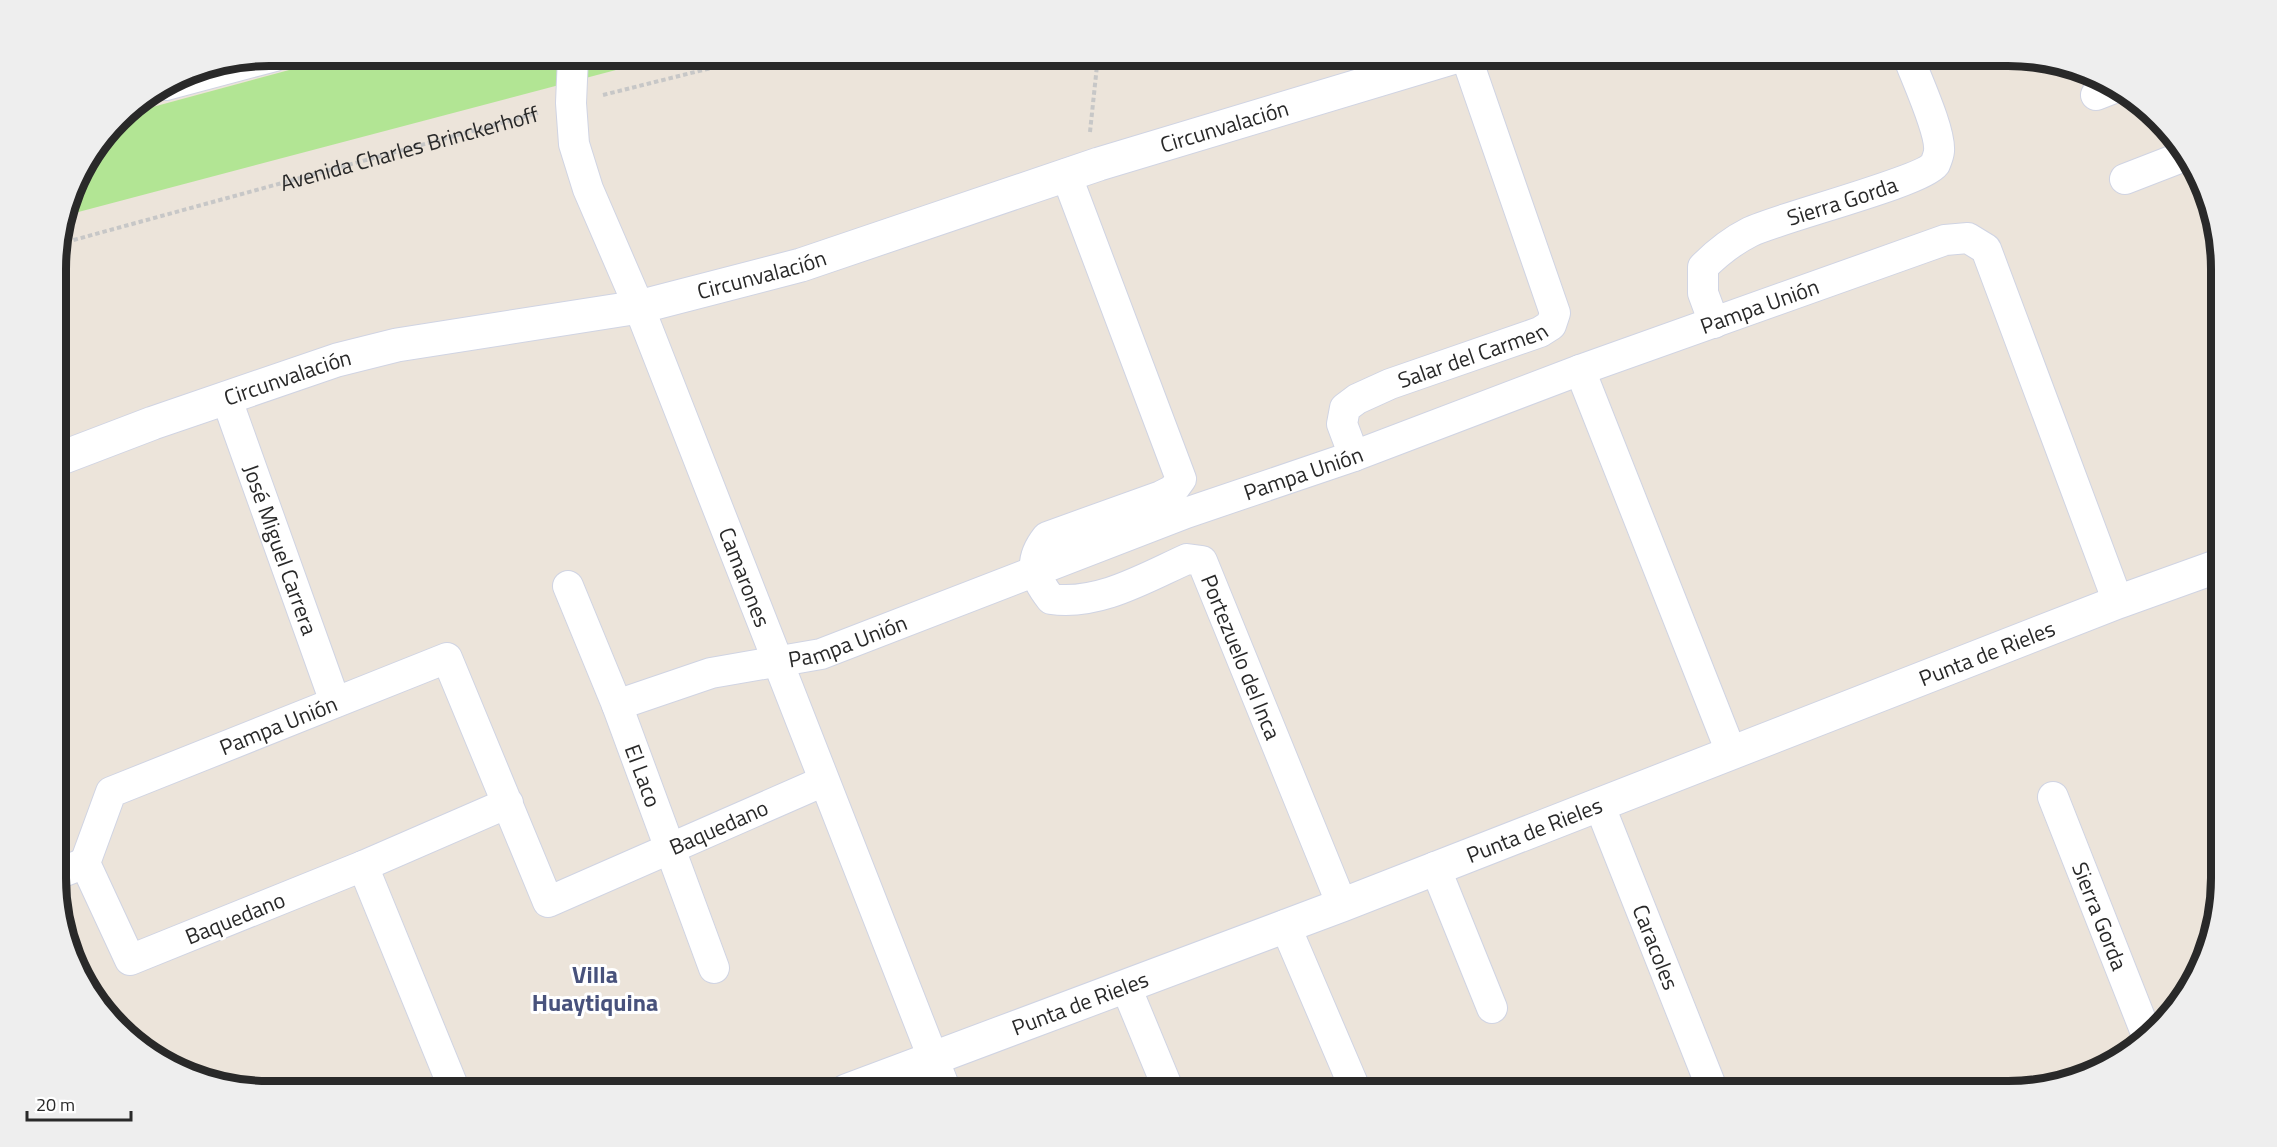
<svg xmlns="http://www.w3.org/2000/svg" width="2277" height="1147" font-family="'Titillium Web',sans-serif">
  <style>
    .green { fill: #b2e594 }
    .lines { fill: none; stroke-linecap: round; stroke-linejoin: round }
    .minor-casing { stroke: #d0d4e3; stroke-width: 32 }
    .tertiary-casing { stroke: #d0d4e3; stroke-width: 35 }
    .path { stroke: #c7c7c7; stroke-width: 4; stroke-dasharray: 4.5 3; stroke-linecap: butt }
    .minor { stroke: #fff; stroke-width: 30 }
    .tertiary { stroke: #fff; stroke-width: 33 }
    .labels { text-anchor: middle; stroke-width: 6; stroke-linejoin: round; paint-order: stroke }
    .street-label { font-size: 22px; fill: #292929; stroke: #fff }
    .neighbourhood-label { font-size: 24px; font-weight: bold; fill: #48527c; stroke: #fff }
    .rim { fill: none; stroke: #292929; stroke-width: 8 }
  </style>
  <rect width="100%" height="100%" fill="#ece4da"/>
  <path class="green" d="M 341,56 L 669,56 L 67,215 L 78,174 L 123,115 Z"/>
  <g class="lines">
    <g class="minor-casing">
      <g id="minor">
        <path id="s2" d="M 573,56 L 571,103 L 574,144 L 588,189 L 639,307 L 946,1091"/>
        <path d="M 166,85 L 275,56"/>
        <path d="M 2096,95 L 2114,88"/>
        <path id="s3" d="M 1066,174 L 1181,479 L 1173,490 L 1161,496 L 1047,537 C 1028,561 1033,576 1051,599 C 1098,606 1145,578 1187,559 L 1202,561 L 1342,905"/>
        <path d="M 2125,179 L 2187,155"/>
        <path id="s4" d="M 1714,323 L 1703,293 L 1703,267 C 1717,253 1732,241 1750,232 C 1781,217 1922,182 1935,164 C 1936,162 1939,154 1939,151 C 1941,131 1915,76 1908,56"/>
        <path d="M 1580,370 L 1731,752"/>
        <path id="s5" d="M 226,397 L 335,702"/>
        <path id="s6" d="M 1354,456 L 1342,424 L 1345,408 L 1357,399 L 1390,384 L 1540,332 L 1551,325 L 1555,313 L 1466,56"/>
        <path id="s7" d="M 568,586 L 617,705 L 714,968"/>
        <path id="s8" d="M 617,705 L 711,673 L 821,654 L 1186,513 L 1354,456 L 1580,370 L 1945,240 L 1968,238 L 1986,249 L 2118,602"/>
        <path id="s9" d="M 2053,797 L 2146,1033"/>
        <path id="s10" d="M 508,803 L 363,866 L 130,960 L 85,863 L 111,792 L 447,658 L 548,902 L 824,781"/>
        <path id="s11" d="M 1599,804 L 1713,1091"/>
        <path d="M 363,866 L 455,1091"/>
        <path d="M 1435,867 L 1492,1008"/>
        <path d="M 57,874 L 85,863"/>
        <path d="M 1285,925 L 1353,1084"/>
        <path d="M 1126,987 L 1169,1091"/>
      </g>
    </g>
    <g class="tertiary-casing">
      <g id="tertiary">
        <path id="s12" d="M 56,460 L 153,423 L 337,360 L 397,345 L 639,307 L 801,265 L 1099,164 L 1458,56"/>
        <path id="s13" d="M 846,1091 L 1342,905 L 2118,602 L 2221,565"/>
      </g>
    </g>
    <g class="path">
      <path d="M 603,95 L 759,56"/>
      <path d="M 1090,132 L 1098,56"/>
      <path id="s1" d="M 59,244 L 538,113"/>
    </g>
    <use href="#minor" class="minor"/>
    <use href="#tertiary" class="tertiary"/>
  </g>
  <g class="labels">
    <g class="street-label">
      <text dy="8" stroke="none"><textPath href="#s12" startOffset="1218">Circunvalación</textPath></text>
      <text dy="8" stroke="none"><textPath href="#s1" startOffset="363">Avenida Charles Brinckerhoff</textPath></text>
      <text dy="8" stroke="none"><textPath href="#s4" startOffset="214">Sierra Gorda</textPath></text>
      <text dy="8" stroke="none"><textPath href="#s12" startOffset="732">Circunvalación</textPath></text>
      <text dy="8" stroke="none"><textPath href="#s8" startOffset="1212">Pampa Unión</textPath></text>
      <text dy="8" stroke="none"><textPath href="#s6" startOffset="189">Salar del Carmen</textPath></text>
      <text dy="8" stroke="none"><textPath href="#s12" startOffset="246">Circunvalación</textPath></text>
      <text dy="8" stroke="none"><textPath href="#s8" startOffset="726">Pampa Unión</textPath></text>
      <text dy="8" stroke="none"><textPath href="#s5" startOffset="162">José Miguel Carrera</textPath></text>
      <text dy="8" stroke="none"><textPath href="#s2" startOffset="554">Camarones</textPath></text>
      <text dy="8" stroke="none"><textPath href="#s8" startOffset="240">Pampa Unión</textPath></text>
      <text dy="8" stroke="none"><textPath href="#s13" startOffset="1222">Punta de Rieles</textPath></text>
      <text dy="8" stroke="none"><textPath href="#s3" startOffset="806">Portezuelo del Inca</textPath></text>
      <text dy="8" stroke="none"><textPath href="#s10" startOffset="772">Pampa Unión</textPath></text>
      <text dy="8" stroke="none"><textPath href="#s7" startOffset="204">El Laco</textPath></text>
      <text dy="8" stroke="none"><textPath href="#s10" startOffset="1404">Baquedano</textPath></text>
      <text dy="8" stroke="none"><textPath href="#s13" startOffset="736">Punta de Rieles</textPath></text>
      <text dy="8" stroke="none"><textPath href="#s9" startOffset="128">Sierra Gorda</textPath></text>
      <text transform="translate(235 918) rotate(-22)" y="8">Baquedano</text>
      <text dy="8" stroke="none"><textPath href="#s11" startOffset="154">Caracoles</textPath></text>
      <text dy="8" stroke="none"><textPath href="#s13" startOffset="250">Punta de Rieles</textPath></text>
    </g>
    <g class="neighbourhood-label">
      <text x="595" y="983">Villa<tspan x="595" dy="28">Huaytiquina</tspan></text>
    </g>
  </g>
  <path d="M0 0H2277V1147H0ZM269 66H2008A203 203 0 0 1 2211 269V878A203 203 0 0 1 2008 1081H269A203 203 0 0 1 66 878V269A203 203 0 0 1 269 66Z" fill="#eee" fill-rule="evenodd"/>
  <path class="rim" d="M269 66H2008A203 203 0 0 1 2211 269V878A203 203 0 0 1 2008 1081H269A203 203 0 0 1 66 878V269A203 203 0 0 1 269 66Z"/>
  <path d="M27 1111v9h104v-9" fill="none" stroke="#292929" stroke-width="3"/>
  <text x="36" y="1111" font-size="18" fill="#292929" stroke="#ffffff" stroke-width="4.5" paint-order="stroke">20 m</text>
</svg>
